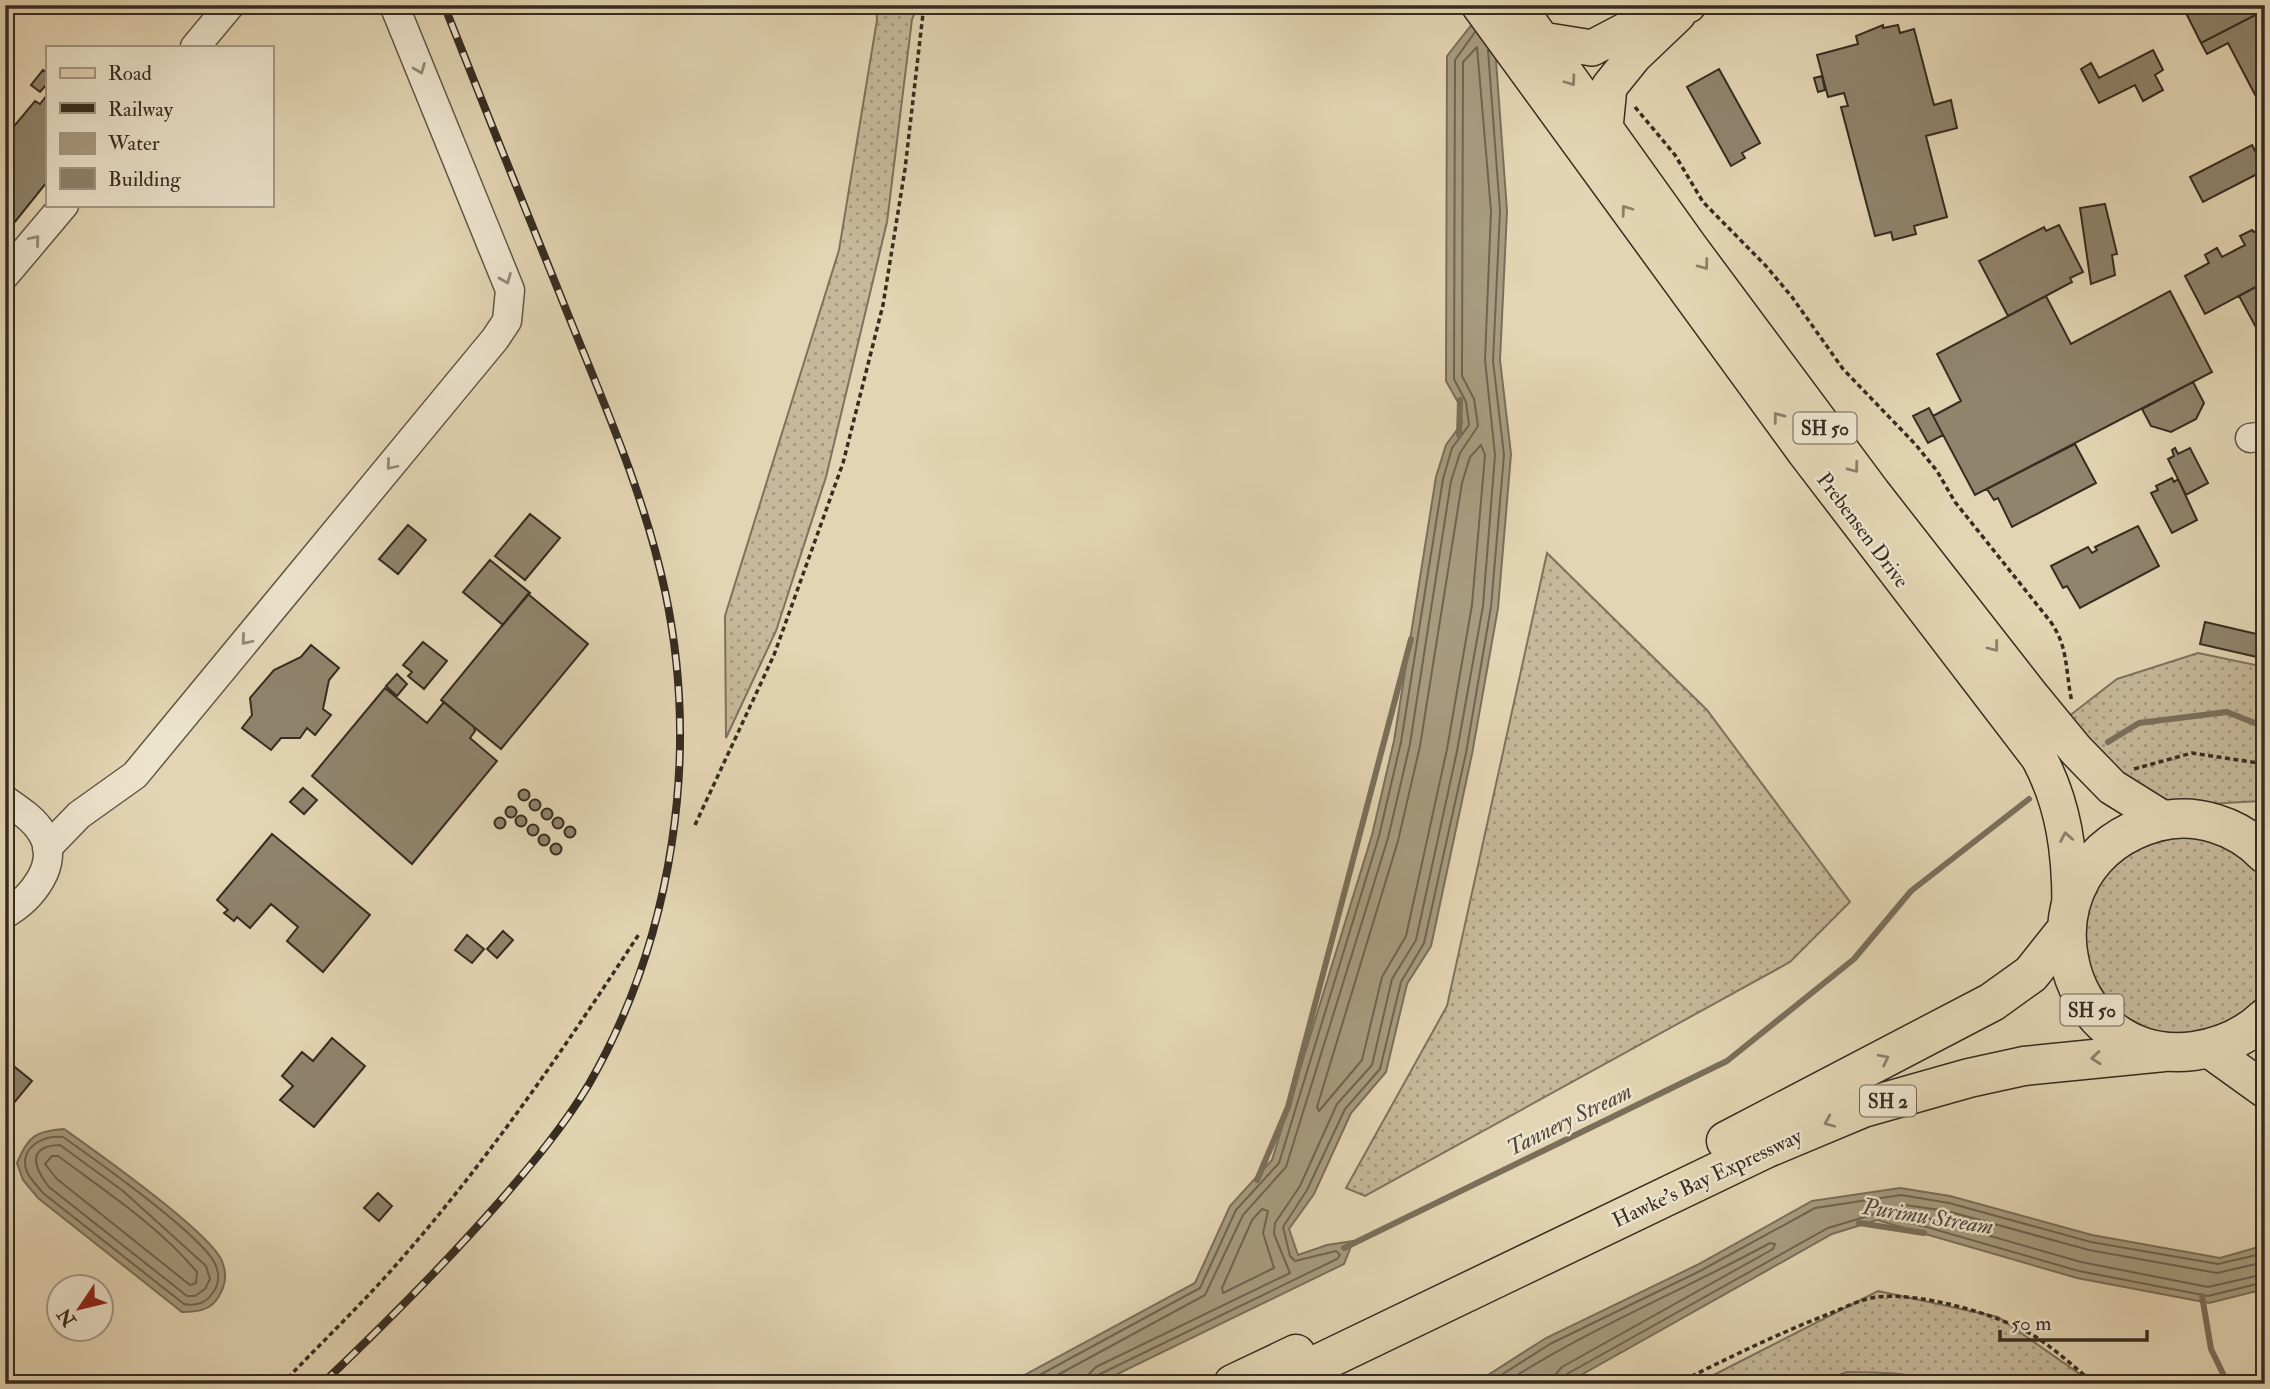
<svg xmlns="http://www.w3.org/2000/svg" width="2270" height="1389" font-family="'IM FELL Double Pica',serif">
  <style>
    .grass { fill: url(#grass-dots); stroke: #7e725e; stroke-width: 2 }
    .park { fill: #c6b89a; stroke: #7e725e; stroke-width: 2 }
    .water { fill: #a89c81; stroke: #7a6f5b; stroke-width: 2 }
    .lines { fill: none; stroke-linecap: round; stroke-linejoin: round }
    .shore { stroke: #6f6451; stroke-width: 2 }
    .stream { stroke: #7a6f5b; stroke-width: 6 }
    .building { fill: #90846d; stroke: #362c21; stroke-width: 2 }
    .minor-casing { stroke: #615646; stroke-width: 31 }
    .major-casing { stroke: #362c21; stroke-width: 38 }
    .highway-casing { stroke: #362c21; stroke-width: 41 }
    .path { stroke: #362c21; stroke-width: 3.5; stroke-dasharray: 5 3.5; stroke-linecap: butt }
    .minor { stroke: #ede4ce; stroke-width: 28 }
    .major { stroke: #e3d5b3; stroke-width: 35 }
    .highway { stroke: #e3d5b3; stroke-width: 38 }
    .rail-casing { stroke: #362c21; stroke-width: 8 }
    .rail { stroke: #ede4ce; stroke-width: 5; stroke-dasharray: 16; stroke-linecap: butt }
    .oneway { stroke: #928878 }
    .oneway2 { stroke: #8c806a }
    .labels { text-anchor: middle; stroke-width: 5; stroke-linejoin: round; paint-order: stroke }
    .shield { fill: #ede4ce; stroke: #6d6355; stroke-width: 2 }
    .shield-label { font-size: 19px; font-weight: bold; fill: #362c21 }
    .street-label { font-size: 21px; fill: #362c21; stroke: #ede4ce }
    .water-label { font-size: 23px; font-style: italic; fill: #524839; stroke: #ede4ce }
  </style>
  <defs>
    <pattern id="grass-dots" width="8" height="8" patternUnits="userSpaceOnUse" patternTransform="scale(1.75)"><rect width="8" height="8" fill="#c6b89a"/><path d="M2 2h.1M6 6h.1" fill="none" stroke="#a2967d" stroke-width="1.8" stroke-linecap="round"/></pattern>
  </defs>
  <rect width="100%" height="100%" fill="#e3d5b3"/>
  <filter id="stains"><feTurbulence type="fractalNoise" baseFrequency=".00286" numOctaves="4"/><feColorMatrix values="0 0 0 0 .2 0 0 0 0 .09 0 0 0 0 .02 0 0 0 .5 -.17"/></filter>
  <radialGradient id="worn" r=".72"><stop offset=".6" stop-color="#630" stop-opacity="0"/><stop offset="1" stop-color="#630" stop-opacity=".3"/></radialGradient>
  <path class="grass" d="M 876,5 L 919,5 L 912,19 L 887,222 L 826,477 L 776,631 L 726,738 L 725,616 L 839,250 L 877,20 Z
    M 1547,553 L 1707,710 L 1850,902 L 1790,962 L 1365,1196 L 1346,1188 L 1447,1006 Z
    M 2198,653 L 2265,667 L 2265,801 C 2241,801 2217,805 2193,804 C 2137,802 2101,758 2064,720 L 2117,679 Z
    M 2182,836 C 2215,839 2243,853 2265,877 L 2265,996 L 2251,1011 L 2209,1034 L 2161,1035 L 2118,1013 L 2090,973 L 2083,925 L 2100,880 L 2135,848 Z
    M 1878,1291 L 1998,1317 L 2094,1384 L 1696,1384 Z"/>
  <path class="park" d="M 1847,1372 C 1877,1373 1910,1371 1938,1384 L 1815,1384 Z"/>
  <path class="water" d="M 1480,14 L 1494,33 L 1507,211 L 1500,360 L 1511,454 L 1498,608 L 1472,754 L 1431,946 L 1407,984 L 1386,1072 L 1351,1113 L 1314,1194 L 1289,1229 L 1298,1255 L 1327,1245 L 1353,1241 L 1344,1264 L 1097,1384 L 1008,1384 L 1195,1283 L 1230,1206 L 1272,1160 L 1372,835 L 1394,741 L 1436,477 L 1446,445 L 1462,423 L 1459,404 L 1446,381 L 1447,56 Z
    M 64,1129 C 95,1151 209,1231 222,1261 C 227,1274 226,1284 219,1296 C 211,1311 196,1312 182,1312 L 38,1198 L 23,1180 L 17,1163 C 28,1136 36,1131 64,1129 Z
    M 1900,1188 L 1950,1196 L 2092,1235 L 2220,1258 L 2265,1245 L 2265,1289 L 2209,1303 L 2077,1278 L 1877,1220 L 1832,1234 L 1565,1384 L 1474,1384 L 1546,1338 L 1697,1265 L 1812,1201 Z"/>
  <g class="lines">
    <path class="shore" d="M 1481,445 L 1485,455 L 1472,605 L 1447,749 L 1406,936 L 1382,977 L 1362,1060 L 1319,1111 L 1317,1107 L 1398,841 L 1420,746 L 1462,483 L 1470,457 Z
      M 63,1137 C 93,1158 203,1236 215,1264 C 220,1274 219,1285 212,1294 C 205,1304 195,1306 184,1304 L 43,1193 C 37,1185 25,1175 25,1163 C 25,1143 48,1135 63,1137 Z
      M 60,1145 L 123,1191 L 206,1266 L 210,1279 L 205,1289 L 195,1296 L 187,1296 L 49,1187 C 34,1168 26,1146 60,1145 Z
      M 52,1156 L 58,1156 C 105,1191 159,1226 197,1272 L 196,1283 L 190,1285 L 57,1179 L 45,1164 Z
      M 1262,1209 L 1268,1211 L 1263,1233 L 1274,1268 L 1223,1293 L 1222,1288 L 1252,1220 Z
      M 2265,1262 L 2217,1273 L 2089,1250 L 1947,1211 L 1905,1205 L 1901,1208 L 1903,1211 L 2081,1262 L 2208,1287 L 2265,1274
      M 1023,1384 L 1200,1288 L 1236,1210 L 1279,1163 L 1379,836 L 1401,742 L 1443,479 L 1452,448 L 1469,425 L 1466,402 L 1454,379 L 1455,60 L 1475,32
      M 1041,1384 L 1205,1295 L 1243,1215 L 1286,1167 L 1388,838 L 1410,744 L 1451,481 L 1460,453 L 1478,426 L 1474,399 L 1462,376 L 1463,62 L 1477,47 L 1491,211 L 1485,360 L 1495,455 L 1483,606 L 1457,751 L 1416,940 L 1392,979 L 1372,1065 L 1337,1104 L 1300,1186 L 1275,1223 L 1274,1234 L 1290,1273 L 1096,1367 L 1089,1374 L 1087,1384
      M 1096,1384 L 1100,1374 L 1337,1259 L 1340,1255 L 1336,1251 L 1295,1261 L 1290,1256 L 1283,1227 L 1307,1190 L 1345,1109 L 1380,1069 L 1401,982 L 1424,943 L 1466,753 L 1491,607 L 1504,455 L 1493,361 L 1500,211 L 1488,50
      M 1487,1384 L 1550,1344 L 1700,1271 L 1815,1208 L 1901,1195 L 1949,1203 L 2091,1242 L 2218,1264 L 2265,1253
      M 1503,1384 C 1588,1329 1682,1291 1770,1243 L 1775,1244 L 1773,1249 L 1562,1367 L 1555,1375 L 1554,1384
      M 1563,1384 L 1567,1374 L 1828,1228 L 1878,1213 L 2079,1271 L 2208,1296 L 2265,1282"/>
    <path class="stream" d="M 1459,435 L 1460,400
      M 2108,742 L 2139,723 L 2227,712 L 2265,727
      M 1257,1180 L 1288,1107 L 1411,639
      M 1859,1223 L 1924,1233
      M 1344,1248 L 1727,1061 L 1854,959 L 1911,891 L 2029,799
      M 2202,1296 L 2211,1349 L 2228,1384"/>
  </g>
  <path class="building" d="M 2182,5 L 2265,5 L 2265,10 L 2201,43 Z
    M 2265,10 L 2265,106 L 2262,108 L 2228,43 L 2207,54 L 2201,43 Z
    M 1883,25 L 1883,28 L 1898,25 L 1900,33 L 1914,29 L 1934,105 L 1951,100 L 1957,128 L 1926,136 L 1947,217 L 1914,226 L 1916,234 L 1893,240 L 1891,232 L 1875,236 L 1841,107 L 1848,106 L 1844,93 L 1828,97 L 1817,55 L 1858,44 L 1856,36 Z
    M 2153,50 L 2163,70 L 2155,75 L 2163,90 L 2143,101 L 2135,85 L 2099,103 L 2081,69 L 2091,63 L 2099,78 Z
    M 1719,69 L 1760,143 L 1742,153 L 1745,158 L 1731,166 L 1687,87 Z
    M 43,70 L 47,73 L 47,84 L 40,92 L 31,85 Z
    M 1822,76 L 1825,90 L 1818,92 L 1814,78 Z
    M 47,95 L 47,182 L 10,228 L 5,224 L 5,137 L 35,101 L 40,104 Z
    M 2252,145 L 2265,170 L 2203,202 L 2190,177 Z
    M 2105,204 L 2117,254 L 2112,255 L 2115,275 L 2091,284 L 2080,208 Z
    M 2059,225 L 2083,272 L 2070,278 L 2072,282 L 2008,316 L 1979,261 L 2044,227 L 2046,231 Z
    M 2252,230 L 2254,232 L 2258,230 L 2257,238 L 2265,234 L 2265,282 L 2205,314 L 2185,276 L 2209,263 L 2205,255 L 2217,248 L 2222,257 L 2245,245 L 2240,236 Z
    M 2265,282 L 2265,344 L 2239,296 Z
    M 2170,291 L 2212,372 L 1975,495 L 1933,416 L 1961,401 L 1937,354 L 2046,296 L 2071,344 Z
    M 2193,382 L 2204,403 L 2196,419 L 2171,432 L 2151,426 L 2142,409 Z
    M 1929,408 L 1943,435 L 1928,443 L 1913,416 Z
    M 2075,444 L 2096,483 L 2012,527 L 1998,498 L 1994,500 L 1987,489 Z
    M 2175,448 L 2178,454 L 2190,448 L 2208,483 L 2186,495 L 2168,459 L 2174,456 L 2172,450 Z
    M 2172,478 L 2174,482 L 2178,479 L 2197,520 L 2172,533 L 2151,493 L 2158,490 L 2156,486 Z
    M 530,514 L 560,538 L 525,580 L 495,556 Z
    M 408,525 L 426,540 L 398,574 L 379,559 Z
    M 2138,526 L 2159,566 L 2080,608 L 2067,586 L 2063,588 L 2051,566 L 2088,547 L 2092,553 L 2097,550 L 2095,547 Z
    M 490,560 L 530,593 L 503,625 L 463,592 Z
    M 528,594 L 588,644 L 501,749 L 441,700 Z
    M 2205,622 L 2261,635 L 2257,657 L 2200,644 Z
    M 423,642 L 447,661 L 424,689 L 408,676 L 412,672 L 403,665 Z
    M 311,645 L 339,668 L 329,680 L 323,709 L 331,715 L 315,735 L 307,728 L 300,738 L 281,738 L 271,750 L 242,728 L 252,715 L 250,698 L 274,670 L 301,657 Z
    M 397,674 L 407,684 L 397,696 L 386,686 Z
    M 385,688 L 427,723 L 444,702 L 474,727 L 475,731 L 470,738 L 497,761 L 412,864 L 312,776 Z
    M 303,788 L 317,800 L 304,814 L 290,802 Z
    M518.5 795a5.5 5.5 0 1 1 11 0a5.5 5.5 0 1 1-11 0Z
    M529.5 805a5.5 5.5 0 1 1 11 0a5.5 5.5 0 1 1-11 0Z
    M505.5 812a5.5 5.5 0 1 1 11 0a5.5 5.5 0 1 1-11 0Z
    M541.5 814a5.5 5.5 0 1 1 11 0a5.5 5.5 0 1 1-11 0Z
    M515.5 821a5.5 5.5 0 1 1 11 0a5.5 5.5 0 1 1-11 0Z
    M552.5 823a5.5 5.5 0 1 1 11 0a5.5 5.5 0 1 1-11 0Z
    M494.5 823a5.5 5.5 0 1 1 11 0a5.5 5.5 0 1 1-11 0Z
    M527.5 830a5.5 5.5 0 1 1 11 0a5.5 5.5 0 1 1-11 0Z
    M564.5 832a5.5 5.5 0 1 1 11 0a5.5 5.5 0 1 1-11 0Z
    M 272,834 L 370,915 L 323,972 L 287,941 L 298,927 L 271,904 L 250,928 L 237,917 L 234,921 L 224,913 L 228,910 L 217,900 Z
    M538.5 840a5.5 5.5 0 1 1 11 0a5.5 5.5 0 1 1-11 0Z
    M550.5 849a5.5 5.5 0 1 1 11 0a5.5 5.5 0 1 1-11 0Z
    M 503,931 L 513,940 L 497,958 L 487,949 Z
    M 467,935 L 484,949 L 472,963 L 455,950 Z
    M 332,1038 L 365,1066 L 314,1127 L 280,1100 L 293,1086 L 282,1076 L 302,1052 L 313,1061 Z
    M 5,1059 L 32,1081 L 9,1109 L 5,1106 Z
    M 378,1193 L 392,1206 L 379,1221 L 364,1208 Z"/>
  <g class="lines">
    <g class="minor-casing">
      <path id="minor" d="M 195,47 L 230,5
        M 5,275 L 64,205
        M 2250,438 L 2265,436
        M 5,800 C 18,809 34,819 42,833 C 61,864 31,899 5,914
        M 47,848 L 79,815 L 135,775 L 495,339 L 507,321 L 510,290 L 394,5"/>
    </g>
    <g class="major-casing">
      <path id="major" d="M 1479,5 L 1804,451 L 2039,758 C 2064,805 2070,852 2070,905
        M 1517,5 L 1690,247 L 1873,493 L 2030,694 L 2076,750 L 2112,787 L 2165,820
        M 1542,40 L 1592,48 L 1634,26 L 1688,5
        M 1605,128 L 1609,87 L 1634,56 L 1678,14
        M 2208,1049 L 2265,1090"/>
    </g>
    <g class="highway-casing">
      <path id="highway" d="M 2265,854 C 2237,825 2195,812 2157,822 C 2011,863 2056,1069 2194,1051 C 2221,1047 2245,1037 2265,1018
        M 1726,1141 L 1992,1002 L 2031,974 L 2066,930
        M 1233,1384 L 1296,1354
        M 1276,1384 L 1765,1149 L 1863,1108 L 1969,1078 L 2024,1066 L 2164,1052"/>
    </g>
    <path class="path" d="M 1635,107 L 1675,155 L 1703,202 L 1766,266 L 1792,297 L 1843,369 L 1916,445 L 1937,471 L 1955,502 L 2050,621 C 2069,647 2065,671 2072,702
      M 2134,769 L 2192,753 L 2265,764
      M 695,825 L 774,655 L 843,463 L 883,305 L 905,169 L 924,5
      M 282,1384 C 322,1342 365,1301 403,1257 C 491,1156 566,1046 639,934
      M 1676,1384 C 1726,1359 1775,1335 1826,1315 C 1842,1309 1860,1299 1877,1297 C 1920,1292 1999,1314 2036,1337 C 2057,1351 2075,1367 2094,1384"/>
    <use href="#minor" class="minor"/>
    <use href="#major" class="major"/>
    <use href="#highway" class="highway"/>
    <g class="rail-casing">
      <path id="rail" d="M 322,1384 C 384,1325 444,1265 500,1201 C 532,1164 564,1126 589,1084 C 673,938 700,755 665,591 C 644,493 602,399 565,307 C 524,206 484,106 444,5"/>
    </g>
    <use href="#rail" class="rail"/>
  </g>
  <defs><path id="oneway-chevron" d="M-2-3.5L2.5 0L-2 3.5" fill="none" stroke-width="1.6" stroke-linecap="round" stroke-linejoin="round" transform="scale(1.75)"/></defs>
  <g class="oneway">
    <use href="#oneway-chevron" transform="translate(420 69) rotate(68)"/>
    <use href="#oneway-chevron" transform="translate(35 240) rotate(-50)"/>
    <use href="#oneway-chevron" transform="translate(506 279) rotate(68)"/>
    <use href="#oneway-chevron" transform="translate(391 465) rotate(130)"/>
    <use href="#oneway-chevron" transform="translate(246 640) rotate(130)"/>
  </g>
  <g class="oneway2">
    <use href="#oneway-chevron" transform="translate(1571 81) rotate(54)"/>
    <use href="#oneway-chevron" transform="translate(1626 210) rotate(-126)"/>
    <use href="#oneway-chevron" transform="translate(1704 265) rotate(53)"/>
    <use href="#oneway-chevron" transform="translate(1778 417) rotate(-127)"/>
    <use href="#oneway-chevron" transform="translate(1854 468) rotate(53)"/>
    <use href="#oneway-chevron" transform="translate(1994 647) rotate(52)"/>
    <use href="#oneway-chevron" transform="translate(2066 837) rotate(-100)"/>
    <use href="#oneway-chevron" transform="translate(2096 1058) rotate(175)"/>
    <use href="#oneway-chevron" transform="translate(1884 1059) rotate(-27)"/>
    <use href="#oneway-chevron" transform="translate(1829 1122) rotate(157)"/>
  </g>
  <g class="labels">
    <g class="shield">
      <rect x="1793.5" y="412.5" width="63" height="31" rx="5"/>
      <rect x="2060.5" y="994.5" width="63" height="31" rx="5"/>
      <rect x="1860" y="1085.5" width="56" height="31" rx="5"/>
    </g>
    <g class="shield-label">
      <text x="1825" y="435">SH 50</text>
      <text x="2092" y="1017">SH 50</text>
      <text x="1888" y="1108">SH 2</text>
    </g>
    <g class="street-label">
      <text transform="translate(1863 530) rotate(53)" y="7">Prebensen Drive</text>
      <text transform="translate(1707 1178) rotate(-25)" y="7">Hawke's Bay Expressway</text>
    </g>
    <g class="water-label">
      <text transform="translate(1569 1119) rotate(-26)" y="8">Tannery Stream</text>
      <text transform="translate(1928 1216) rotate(9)" y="8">Purimu Stream</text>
    </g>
  </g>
  <rect width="2270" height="1389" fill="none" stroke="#e3d5b3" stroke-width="28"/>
  <rect x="7" y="7" width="2256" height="1375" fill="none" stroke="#362c21" stroke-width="3.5"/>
  <rect x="14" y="14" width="2242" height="1361" fill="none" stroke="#362c21" stroke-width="2"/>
  <rect x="46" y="46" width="228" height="161" fill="#ede4ce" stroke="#a49a89" stroke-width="2"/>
  <rect x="60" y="68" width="35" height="10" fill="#e3d5b3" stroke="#a49a89" stroke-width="2"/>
  <text x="108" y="80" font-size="21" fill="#362c21">Road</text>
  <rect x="60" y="103" width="35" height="10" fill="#362c21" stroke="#a49a89" stroke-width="2"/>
  <text x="108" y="116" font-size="21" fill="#362c21">Railway</text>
  <rect x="60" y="133" width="35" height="21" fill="#a89c81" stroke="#a49a89" stroke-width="2"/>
  <text x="108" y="150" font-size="21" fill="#362c21">Water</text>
  <rect x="60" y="168" width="35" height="21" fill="#90846d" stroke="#a49a89" stroke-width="2"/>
  <text x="108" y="186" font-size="21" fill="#362c21">Building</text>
  <g transform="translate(80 1308) rotate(235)"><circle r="33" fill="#ede4ce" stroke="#a49a89" stroke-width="2"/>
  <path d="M0-5L12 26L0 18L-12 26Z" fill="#8f2418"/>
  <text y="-10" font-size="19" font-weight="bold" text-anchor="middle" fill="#362c21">N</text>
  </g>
  <path d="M2000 1330v10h147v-10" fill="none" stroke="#362c21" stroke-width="3.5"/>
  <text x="2011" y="1330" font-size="21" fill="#362c21" stroke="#ede4ce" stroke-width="5" paint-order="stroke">50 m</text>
  <rect width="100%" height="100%" filter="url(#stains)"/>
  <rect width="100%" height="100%" fill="url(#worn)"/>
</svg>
